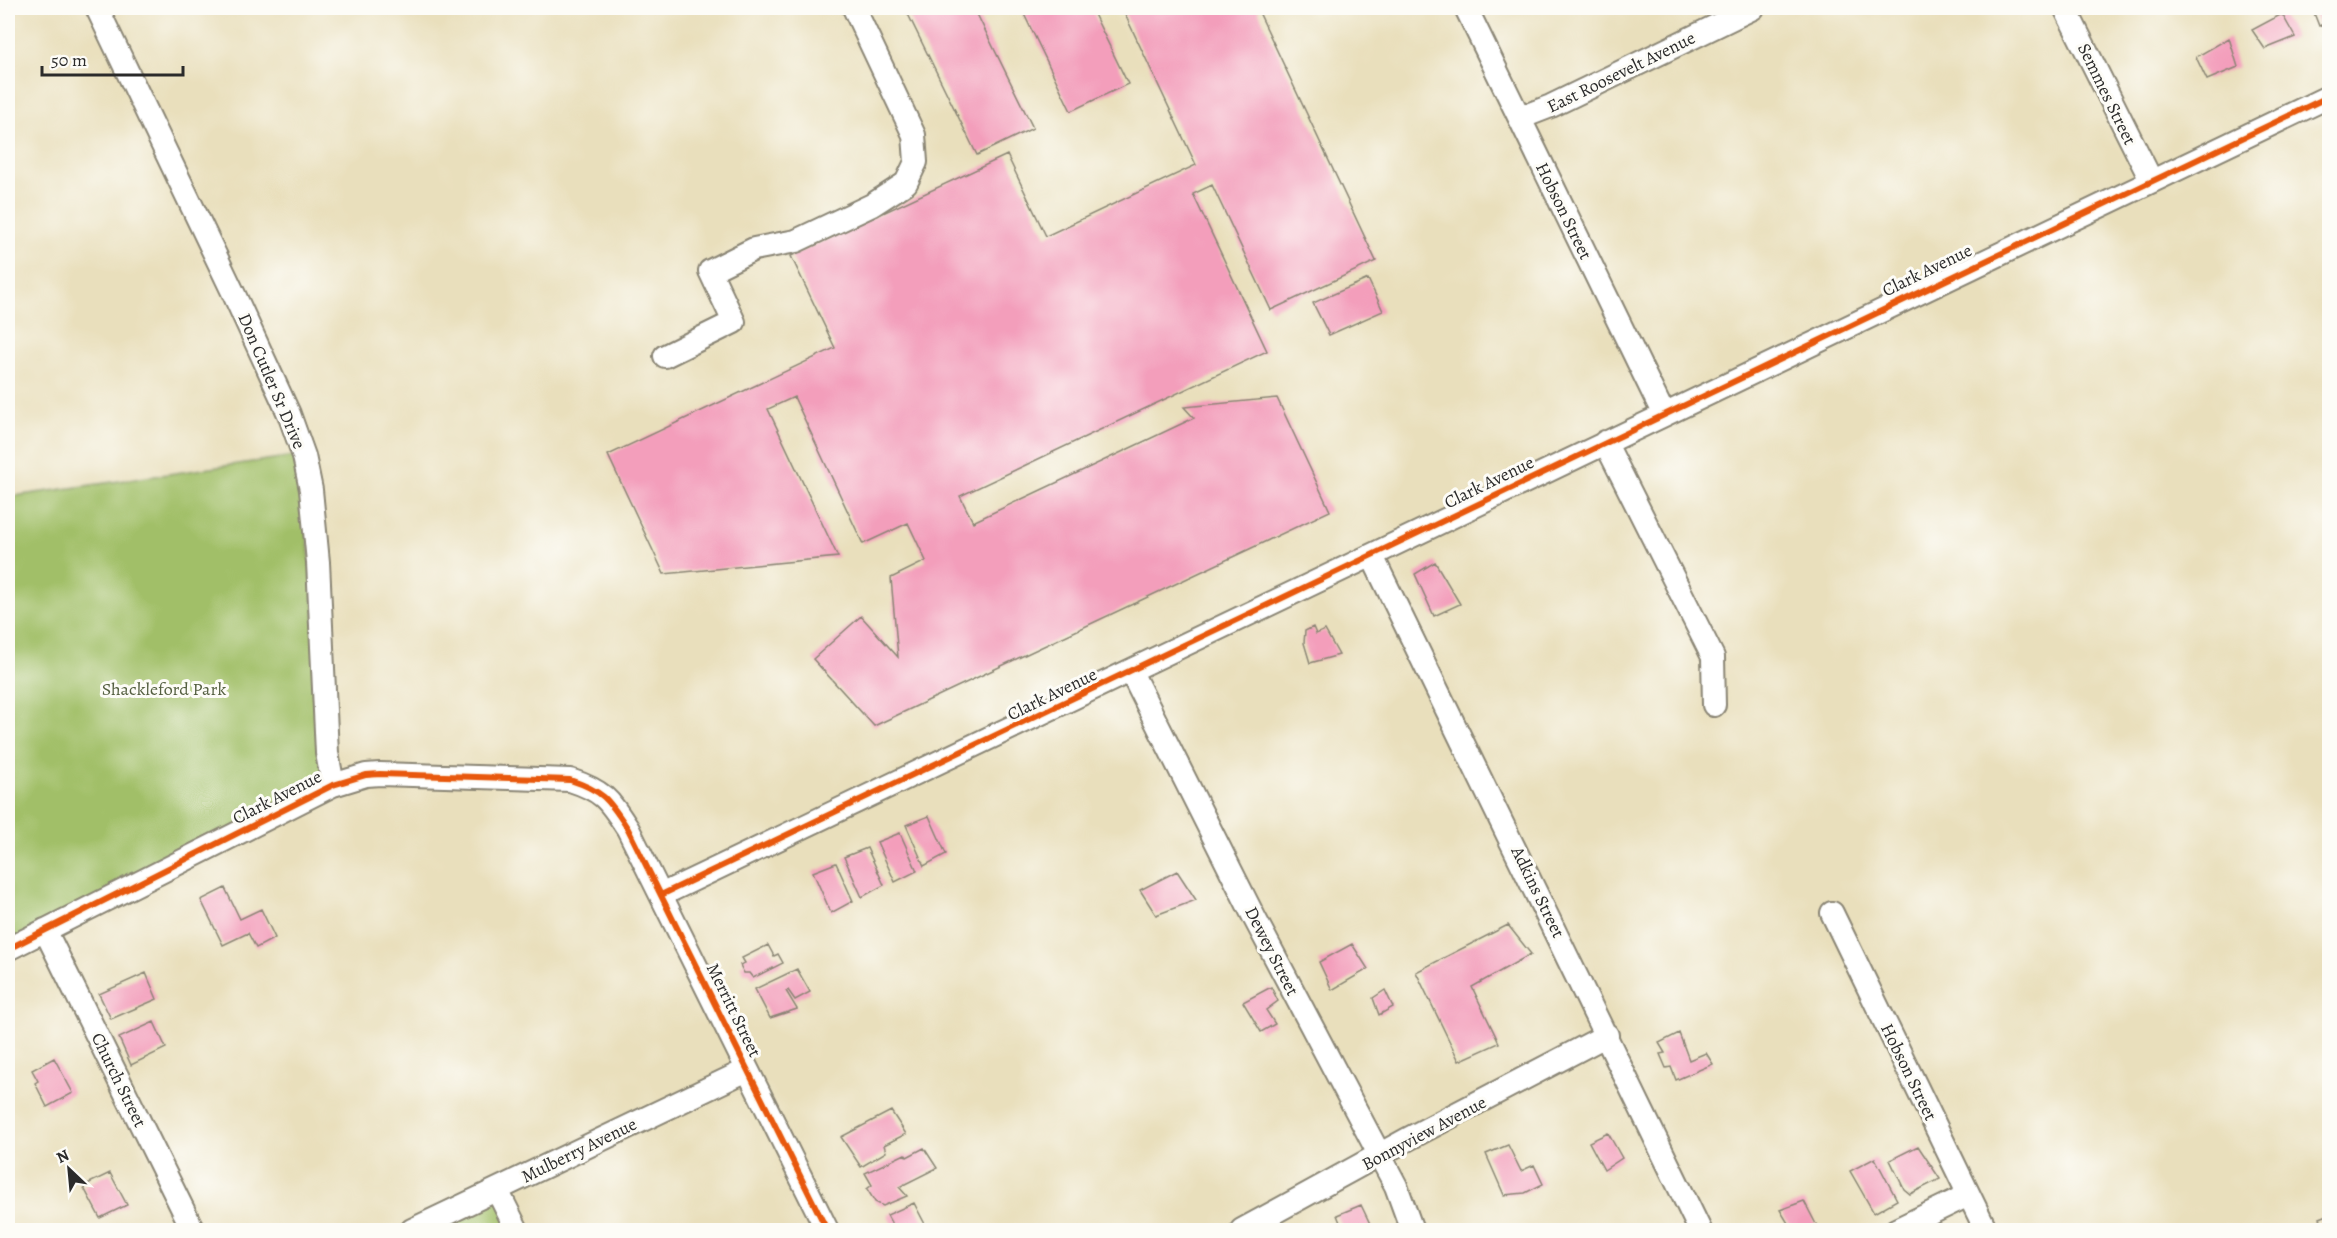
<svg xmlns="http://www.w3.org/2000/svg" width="2337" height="1238" font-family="Alegreya,serif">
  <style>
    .green { fill: #a1bf67; stroke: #667549; stroke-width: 1.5 }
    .building { fill: #f39ebb }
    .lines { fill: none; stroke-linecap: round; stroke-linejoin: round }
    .minor-casing { stroke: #8a8574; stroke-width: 26 }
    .minor { stroke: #fff; stroke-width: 22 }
    .cycleway-casing { stroke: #fdfcf7; stroke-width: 10 }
    .cycleway { stroke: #e8590c; stroke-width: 6 }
    .labels { text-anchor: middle; stroke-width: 6; stroke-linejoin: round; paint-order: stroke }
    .street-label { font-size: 18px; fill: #2b2b2b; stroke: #fdfcf7 }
    .park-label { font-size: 18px; fill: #545f40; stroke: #fdfcf7 }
  </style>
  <rect width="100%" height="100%" fill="#fdfcf7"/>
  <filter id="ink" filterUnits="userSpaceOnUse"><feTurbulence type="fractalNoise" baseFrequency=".0167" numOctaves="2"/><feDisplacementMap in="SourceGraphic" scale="12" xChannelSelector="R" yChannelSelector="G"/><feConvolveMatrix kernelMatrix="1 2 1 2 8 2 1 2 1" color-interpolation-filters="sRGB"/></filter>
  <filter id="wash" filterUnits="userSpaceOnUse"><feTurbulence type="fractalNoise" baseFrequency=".008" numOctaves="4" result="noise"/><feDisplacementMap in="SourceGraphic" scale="24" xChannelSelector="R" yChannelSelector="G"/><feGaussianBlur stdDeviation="1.35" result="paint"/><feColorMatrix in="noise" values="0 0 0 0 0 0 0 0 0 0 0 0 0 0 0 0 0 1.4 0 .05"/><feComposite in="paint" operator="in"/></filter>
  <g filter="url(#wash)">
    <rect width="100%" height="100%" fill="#e9dfbc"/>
    <path class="green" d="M 301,455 L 329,782 L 8,944 L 8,497 Z
      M 496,1192 L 514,1230 L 416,1230 Z"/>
    <g id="blocks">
      <path class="building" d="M 905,8 L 974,8 L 1033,128 L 977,155 Z
        M 1021,8 L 1091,8 L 1128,84 L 1071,111 Z
        M 1122,8 L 1257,8 L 1376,261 L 1271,310 L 1212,185 L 1193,194 L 1267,351 L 960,496 L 973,522 L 1194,418 L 1184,407 L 1277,398 L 1330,511 L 874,726 L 813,659 L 861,616 L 898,657 L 891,578 L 926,561 L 908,523 L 863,544 L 794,397 L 768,409 L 838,557 L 664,574 L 608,455 L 835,348 L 791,256 L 1007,155 L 1046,236 L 1196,165 Z
        M 2312,8 L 2330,8 L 2330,21 L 2319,26 Z
        M 2282,14 L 2295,37 L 2265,49 L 2252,30 Z
        M 2229,38 L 2238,67 L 2207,80 L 2196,57 Z
        M 1368,279 L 1383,311 L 1329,335 L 1313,303 Z
        M 1435,562 L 1460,604 L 1434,616 L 1415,574 Z
        M 1313,627 L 1316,634 L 1325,630 L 1339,655 L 1310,663 L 1304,643 L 1305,631 Z
        M 929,816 L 946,854 L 924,866 L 906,825 Z
        M 900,833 L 917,871 L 895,882 L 877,842 Z
        M 867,848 L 884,885 L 862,897 L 844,857 Z
        M 836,863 L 853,901 L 831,913 L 813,872 Z
        M 1177,871 L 1196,900 L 1156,915 L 1140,890 Z
        M 225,888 L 240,919 L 261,909 L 275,938 L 256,948 L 248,933 L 223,945 L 201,900 Z
        M 1508,925 L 1531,954 L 1472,987 L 1499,1043 L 1459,1061 L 1416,972 Z
        M 1352,944 L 1368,969 L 1332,990 L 1319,962 Z
        M 768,945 L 774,956 L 778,954 L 783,963 L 753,978 L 749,973 L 744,973 L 740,965 L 745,963 L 742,958 Z
        M 797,969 L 810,992 L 795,1000 L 788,990 L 786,991 L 797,1009 L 770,1018 L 755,989 Z
        M 146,973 L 157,999 L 111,1019 L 99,994 Z
        M 1271,987 L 1278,1001 L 1266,1010 L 1275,1024 L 1261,1032 L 1243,1002 Z
        M 1385,990 L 1393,1007 L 1379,1015 L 1373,998 Z
        M 154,1022 L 166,1048 L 131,1065 L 119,1038 Z
        M 1679,1033 L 1689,1060 L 1706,1053 L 1713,1064 L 1676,1080 L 1671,1067 L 1666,1068 L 1660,1054 L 1665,1053 L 1659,1043 Z
        M 54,1058 L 73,1093 L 47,1107 L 35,1083 L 38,1081 L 32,1070 Z
        M 891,1111 L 906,1134 L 884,1145 L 886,1152 L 861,1167 L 841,1137 Z
        M 1608,1133 L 1622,1158 L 1604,1170 L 1589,1142 Z
        M 1508,1145 L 1521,1171 L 1534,1165 L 1543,1184 L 1525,1193 L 1504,1195 L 1486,1154 Z
        M 1918,1146 L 1940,1179 L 1910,1194 L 1904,1189 L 1890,1160 Z
        M 924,1148 L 937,1168 L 899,1187 L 907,1196 L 883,1206 L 875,1202 L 867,1189 L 872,1185 L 865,1173 L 905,1154 L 907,1157 Z
        M 1875,1158 L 1897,1200 L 1874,1213 L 1850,1171 Z
        M 110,1173 L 127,1205 L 100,1218 L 83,1186 Z
        M 1804,1201 L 1819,1230 L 1792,1230 L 1780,1210 Z
        M 914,1203 L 928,1230 L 895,1230 L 887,1215 Z
        M 1361,1205 L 1373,1230 L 1343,1230 L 1337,1215 Z
        M 2330,1214 L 2330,1230 L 2326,1230 L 2320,1218 Z"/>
    </g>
  </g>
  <g filter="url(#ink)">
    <use href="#blocks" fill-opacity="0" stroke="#8a8574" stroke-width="1.5"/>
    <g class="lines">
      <g class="minor-casing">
        <path id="minor" d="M 97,8 L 232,290 L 289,414 L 304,456 L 311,490 L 318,562 L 327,753 L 333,785
          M 1466,8 L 1664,415
          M 2065,8 L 2151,180
          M 1520,118 L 1551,106 L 1753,8
          M 665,356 L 734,322 L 710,271 L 754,249 L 796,241 L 872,205 L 906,183 L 916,162 L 914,135 L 854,8
          M 1605,442 L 1713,657 L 1714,705
          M 1372,556 L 1700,1230
          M 1131,672 L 1255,919 L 1396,1186 L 1412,1230
          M 661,895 C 1219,632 1771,358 2330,96
          M 1832,913 L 1986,1230
          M 45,930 L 193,1230
          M 8,949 L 333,785 L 366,775 L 380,774 L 570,780 C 604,791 609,800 628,829 L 827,1230
          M 497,1190 L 517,1230
          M 412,1230 L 747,1070
          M 1242,1230 L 1408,1139 L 1607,1035
          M 1896,1230 L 1968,1195"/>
      </g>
      <use href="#minor" class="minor"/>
      <g class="cycleway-casing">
        <path id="cycleway" d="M 661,895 C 1219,632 1771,358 2330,96
          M 8,949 L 333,785 L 366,775 L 380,774 L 570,780 C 604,791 609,800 628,829 L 827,1230"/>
      </g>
      <use href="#cycleway" class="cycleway"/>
    </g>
  </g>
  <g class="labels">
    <g class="street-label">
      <text transform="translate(1621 72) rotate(-26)" y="6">East Roosevelt Avenue</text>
      <text transform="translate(2107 94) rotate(64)" y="6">Semmes Street</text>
      <text transform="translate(1564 211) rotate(64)" y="6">Hobson Street</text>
      <text transform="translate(1927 270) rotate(-26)" y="6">Clark Avenue</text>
      <text transform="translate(272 381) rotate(67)" y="6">Don Cutler Sr Drive</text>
      <text transform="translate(1489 482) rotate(-26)" y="6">Clark Avenue</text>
      <text transform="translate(1052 694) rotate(-26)" y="6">Clark Avenue</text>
      <text transform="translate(277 797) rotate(-27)" y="6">Clark Avenue</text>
      <text transform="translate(1538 892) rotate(64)" y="6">Adkins Street</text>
      <text transform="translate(1272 951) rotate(63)" y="6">Dewey Street</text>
      <text transform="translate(734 1010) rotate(64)" y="6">Merritt Street</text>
      <text transform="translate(1909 1072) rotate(64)" y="6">Hobson Street</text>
      <text transform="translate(119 1080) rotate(64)" y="6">Church Street</text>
      <text transform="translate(1424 1133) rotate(-28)" y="6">Bonnyview Avenue</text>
      <text transform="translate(579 1150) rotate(-26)" y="6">Mulberry Avenue</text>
    </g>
    <g class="park-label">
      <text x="164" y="695">Shackleford Park</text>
    </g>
  </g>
  <rect width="2337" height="1238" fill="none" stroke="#fdfcf7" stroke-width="30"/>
  <g transform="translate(69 1169) rotate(334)" stroke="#fdfcf7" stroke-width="4.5" paint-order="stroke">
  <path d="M0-4.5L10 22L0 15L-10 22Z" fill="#2b2b2b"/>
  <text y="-9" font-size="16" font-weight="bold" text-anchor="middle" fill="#2b2b2b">N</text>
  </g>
  <path d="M42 66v9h141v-9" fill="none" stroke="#2b2b2b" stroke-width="3"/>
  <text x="51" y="66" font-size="18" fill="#2b2b2b" stroke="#fdfcf7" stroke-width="4.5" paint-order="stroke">50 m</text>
</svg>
